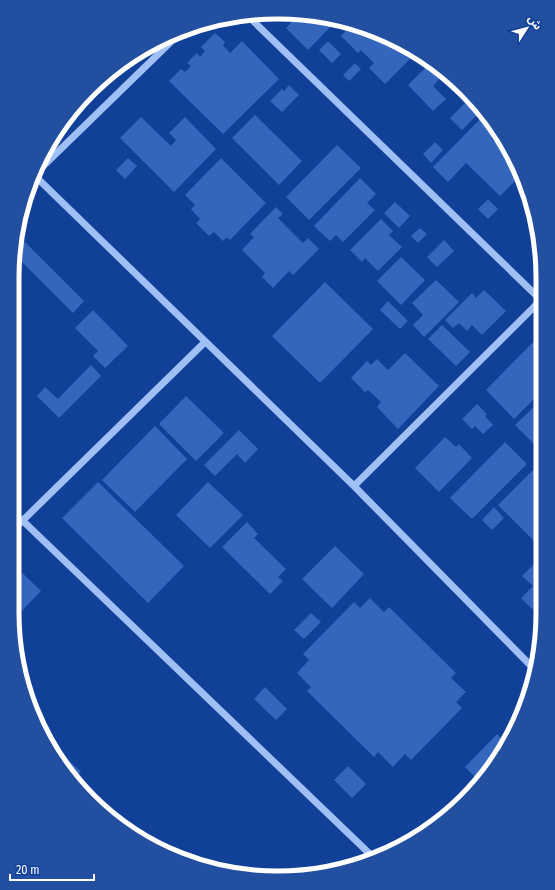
<svg xmlns="http://www.w3.org/2000/svg" width="555" height="890" font-family="'Fira Sans Condensed','Noto Sans Arabic',sans-serif">
  <style>
    .building { fill: #3466be }
    .lines { fill: none; stroke-linecap: round; stroke-linejoin: round }
    .minor { stroke: #a0bff4; stroke-width: 7 }
    .rim { fill: none; stroke: #fff; stroke-width: 5 }
  </style>
  <rect width="100%" height="100%" fill="#104098"/>
  <path class="building" d="M 300,13 L 337,20 L 308,50 L 286,28 Z
    M 353,23 L 395,39 L 400,43 L 413,56 L 385,84 L 369,68 L 374,63 L 361,50 L 358,53 L 341,36 Z
    M 215,33 L 225,42 L 223,45 L 230,53 L 242,41 L 279,79 L 223,134 L 169,81 L 181,69 L 185,72 L 191,66 L 187,63 L 197,53 L 200,57 L 205,51 L 201,47 Z
    M 328,41 L 341,54 L 332,63 L 319,50 Z
    M 431,62 L 444,74 L 433,86 L 446,99 L 433,111 L 408,85 Z
    M 355,63 L 361,69 L 349,81 L 343,75 Z
    M 289,85 L 299,95 L 282,112 L 270,101 L 282,89 L 284,91 Z
    M 471,97 L 477,103 L 482,110 L 462,130 L 450,118 Z
    M 485,114 L 498,131 L 491,138 L 515,162 L 520,176 L 500,196 L 466,163 L 448,182 L 433,167 Z
    M 255,115 L 302,161 L 279,185 L 232,138 Z
    M 141,117 L 171,146 L 176,140 L 169,133 L 185,117 L 216,149 L 174,192 L 120,138 Z
    M 435,142 L 443,150 L 431,163 L 423,154 Z
    M 337,145 L 361,168 L 309,220 L 286,197 Z
    M 128,158 L 137,166 L 125,179 L 116,170 Z
    M 221,158 L 266,203 L 230,240 L 227,237 L 223,241 L 214,232 L 209,236 L 196,223 L 200,219 L 191,209 L 195,205 L 185,195 Z
    M 360,178 L 376,194 L 367,203 L 375,210 L 343,242 L 336,235 L 330,241 L 314,226 Z
    M 488,199 L 498,209 L 488,219 L 478,209 Z
    M 395,202 L 410,216 L 399,228 L 384,213 Z
    M 276,207 L 283,214 L 278,218 L 303,243 L 308,238 L 319,249 L 293,275 L 289,271 L 273,288 L 262,277 L 265,273 L 242,250 L 254,237 L 250,234 Z
    M 381,219 L 393,231 L 389,235 L 402,247 L 378,271 L 365,258 L 362,262 L 350,250 Z
    M 420,228 L 427,234 L 418,243 L 411,236 Z
    M 444,240 L 454,251 L 437,267 L 427,257 Z
    M 25,242 L 84,301 L 73,313 L 14,254 Z
    M 401,257 L 425,280 L 401,305 L 377,281 Z
    M 436,280 L 459,302 L 424,337 L 413,325 L 423,315 L 412,303 Z
    M 325,282 L 373,329 L 320,383 L 272,336 Z
    M 484,290 L 506,311 L 482,335 L 472,325 L 467,331 L 459,323 L 453,328 L 445,320 L 472,293 L 476,298 Z
    M 388,301 L 408,321 L 400,329 L 380,310 Z
    M 93,310 L 128,346 L 105,368 L 93,356 L 98,351 L 75,328 Z
    M 442,325 L 470,352 L 456,366 L 428,339 Z
    M 542,333 L 542,391 L 514,419 L 486,390 Z
    M 405,353 L 439,386 L 398,429 L 377,407 L 381,402 L 368,390 L 365,392 L 351,378 L 367,361 L 371,365 L 377,359 L 388,370 Z
    M 91,365 L 101,376 L 59,418 L 37,396 L 45,387 L 58,399 Z
    M 186,396 L 224,433 L 196,461 L 159,424 Z
    M 542,399 L 542,450 L 541,451 L 515,425 Z
    M 477,404 L 487,414 L 485,416 L 493,425 L 483,434 L 475,426 L 472,429 L 462,419 Z
    M 155,426 L 187,459 L 135,512 L 102,480 Z
    M 239,430 L 258,449 L 245,463 L 237,454 L 215,476 L 204,465 Z
    M 445,437 L 456,447 L 459,444 L 472,458 L 439,492 L 415,468 Z
    M 505,442 L 527,464 L 472,519 L 450,498 Z
    M 533,470 L 541,478 L 541,482 L 535,489 L 541,496 L 541,548 L 498,505 Z
    M 98,482 L 184,566 L 148,603 L 62,518 Z
    M 208,482 L 243,515 L 210,548 L 176,515 Z
    M 494,507 L 504,518 L 492,530 L 482,520 Z
    M 247,522 L 258,534 L 254,538 L 286,569 L 278,577 L 283,581 L 270,594 L 222,547 Z
    M 335,546 L 364,574 L 332,608 L 302,579 Z
    M 536,562 L 541,567 L 541,600 L 532,609 L 521,598 L 533,586 L 522,576 Z
    M 14,565 L 41,591 L 15,618 L 21,625 L 15,631 L 12,612 L 12,567 Z
    M 370,598 L 384,612 L 389,607 L 456,673 L 451,678 L 466,692 L 456,702 L 462,708 L 411,760 L 405,754 L 393,767 L 378,752 L 374,757 L 307,691 L 311,687 L 297,673 L 309,660 L 303,654 L 354,602 L 360,608 Z
    M 311,613 L 321,622 L 304,639 L 294,630 Z
    M 265,687 L 287,709 L 276,720 L 254,699 Z
    M 497,734 L 506,743 L 488,774 L 480,782 L 465,767 Z
    M 46,738 L 81,772 L 74,779 L 57,760 Z
    M 348,766 L 366,784 L 352,798 L 334,780 Z"/>
  <g class="lines">
    <path class="minor" d="M 246,14 L 542,301
      M 33,174 L 354,486 L 535,670
      M 34,175 L 183,30
      M 354,486 L 541,300
      M 22,520 L 373,857
      M 13,530 L 205,342"/>
  </g>
  <path d="M0 0H555V890H0ZM277 19H278A258 258 0 0 1 536 277V613A258 258 0 0 1 278 871H277A258 258 0 0 1 19 613V277A258 258 0 0 1 277 19Z" fill="#234fa0" fill-rule="evenodd"/>
  <path class="rim" d="M277 19H278A258 258 0 0 1 536 277V613A258 258 0 0 1 278 871H277A258 258 0 0 1 19 613V277A258 258 0 0 1 277 19Z"/>
  <g transform="translate(527 28) rotate(54)" stroke="#104098" stroke-width="3" paint-order="stroke">
  <path d="M0-3L7 15L0 10L-7 15Z" fill="#ffffff"/>
  <text y="-6" font-size="11" font-weight="bold" text-anchor="middle" fill="#ffffff">ش</text>
  </g>
  <path d="M10 874v6h84v-6" fill="none" stroke="#ffffff" stroke-width="2"/>
  <text x="16" y="874" font-size="12" fill="#ffffff" stroke="#104098" stroke-width="3" paint-order="stroke">20 m</text>
</svg>
